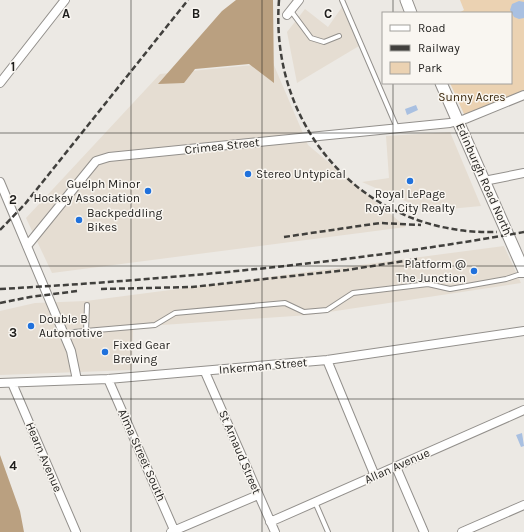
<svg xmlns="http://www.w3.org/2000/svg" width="524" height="532" font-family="Karla,sans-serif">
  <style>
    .built { fill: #e5ddd2 }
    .green { fill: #ebd2b2 }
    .forest { fill: #baa080 }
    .water { fill: #a9c0e1 }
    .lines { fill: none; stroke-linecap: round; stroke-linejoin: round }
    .service-casing { stroke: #93908c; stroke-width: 6 }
    .minor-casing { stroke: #93908c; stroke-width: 10 }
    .secondary-casing { stroke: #93908c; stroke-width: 13 }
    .service { stroke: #fff; stroke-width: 4 }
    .minor { stroke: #fff; stroke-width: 8 }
    .secondary { stroke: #fff; stroke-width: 11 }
    .rail { stroke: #41403d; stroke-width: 2.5; stroke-dasharray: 6 3; stroke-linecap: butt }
    .grid { fill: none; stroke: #1f1e1c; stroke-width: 1; stroke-opacity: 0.55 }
    .poi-dot { fill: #2071dc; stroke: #f9f6f1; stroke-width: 1.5 }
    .labels { text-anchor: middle; stroke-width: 3; stroke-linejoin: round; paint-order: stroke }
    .park-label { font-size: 12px; fill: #38250a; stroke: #f9f6f1 }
    .street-label { font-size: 12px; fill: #1f1e1c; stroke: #f9f6f1 }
    .poi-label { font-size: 12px; fill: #1f1e1c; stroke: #f9f6f1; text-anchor: start }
    .grid-label { font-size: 13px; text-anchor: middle; font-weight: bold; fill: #1f1e1c; stroke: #f9f6f1; stroke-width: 3; stroke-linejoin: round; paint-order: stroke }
  </style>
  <rect width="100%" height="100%" fill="#ece9e4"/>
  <path class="built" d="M 342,7 L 359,46 L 297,83 L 287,32 L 305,9 L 328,27 Z
    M 273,63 L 308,145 L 406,227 L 52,273 L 26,218 L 160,74 Z
    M 450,132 L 481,206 L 428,211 L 362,182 L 389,178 L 386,136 Z
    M 504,246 L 521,283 L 309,315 L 133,327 L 132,370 L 0,375 L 0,311 L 35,303 L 86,301 Z"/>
  <path class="green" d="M 460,0 L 524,0 L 524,90 L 467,114 L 464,114 L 450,83 L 511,83 L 511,13 L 459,13 L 464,10 Z"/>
  <path class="forest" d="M 236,0 L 273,0 L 274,83 L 249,64 L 195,69 L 184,83 L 158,84 L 222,11 Z
    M 0,455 L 20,511 L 24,532 L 0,532 Z"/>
  <path class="water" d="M 519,1 L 524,2 L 524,18 L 519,19 L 514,17 L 510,10 L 512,4 Z
    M 416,105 L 418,110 L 407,115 L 405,109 Z
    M 522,433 L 524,446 L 521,447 L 516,435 Z"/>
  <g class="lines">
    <g class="service-casing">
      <path id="service" d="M 342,0 L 397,128
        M 291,11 L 311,38 L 324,42 L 339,36
        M 86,331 L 87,305
        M 64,335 L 74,332 L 155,325 L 175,313 L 285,303 L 304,312 L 327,310 L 353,293 L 428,284 L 450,289 L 506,279 L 518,275 L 524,275
        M 315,502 L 328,532"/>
    </g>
    <g class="minor-casing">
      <path id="minor" d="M 287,15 L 299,0
        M 0,83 L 65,0
        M 484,181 L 524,173
        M 0,182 L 71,351 L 77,380
        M 27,246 L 96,161 L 109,157 L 450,123 L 465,119 L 524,95
        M 327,360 L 375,476
        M 205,372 L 275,532
        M 108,379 L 175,532
        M 0,383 L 108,379 L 327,360 L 524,331
        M 12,383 L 76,532
        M 396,467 L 424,532
        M 270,522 L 524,410
        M 171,532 L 258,495
        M 462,532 L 524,505"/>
    </g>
    <g class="secondary-casing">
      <path id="secondary" d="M 406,0 L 411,13
        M 441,83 L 524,271"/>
    </g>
    <use href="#service" class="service"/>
    <use href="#minor" class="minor"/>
    <use href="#secondary" class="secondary"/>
    <path class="rail" d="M 279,0 C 269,130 366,236 497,232
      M 0,230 L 25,204 L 188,0
      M 284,237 L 380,223 L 421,225
      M 0,289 C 175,279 351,263 524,232
      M 101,289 L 192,287 L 347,270 L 417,259
      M 0,303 L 30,297 L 77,291"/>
  </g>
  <path class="grid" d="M 131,0 L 131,532M 262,0 L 262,532M 393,0 L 393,13M 393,83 L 393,532M 0,133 L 524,133M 0,266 L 524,266M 0,399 L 524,399"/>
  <g class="poi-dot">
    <circle cx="248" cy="174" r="4"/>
    <circle cx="410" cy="181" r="4"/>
    <circle cx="148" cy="191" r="4"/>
    <circle cx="79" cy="220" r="4"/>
    <circle cx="474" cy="271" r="4"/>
    <circle cx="31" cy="326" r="4"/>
    <circle cx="105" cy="352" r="4"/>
  </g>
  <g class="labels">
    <g class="park-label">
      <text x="472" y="101">Sunny Acres</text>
    </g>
    <g class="street-label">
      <text transform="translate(222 146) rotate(-6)" y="4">Crimea Street</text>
      <text transform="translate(484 179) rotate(66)" y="4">Edinburgh Road North</text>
      <text transform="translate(263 366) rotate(-5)" y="4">Inkerman Street</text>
      <text transform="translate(240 452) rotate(67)" y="4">St Arnaud Street</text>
      <text transform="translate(142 455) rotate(66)" y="4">Alma Street South</text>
      <text transform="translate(44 457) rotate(67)" y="4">Hearn Avenue</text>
      <text transform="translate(397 466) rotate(-24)" y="4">Allan Avenue</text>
    </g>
    <g class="poi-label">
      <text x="256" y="178">Stereo Untypical</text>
      <text x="140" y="188" text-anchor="end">Guelph Minor<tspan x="140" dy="14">Hockey Association</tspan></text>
      <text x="410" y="198" text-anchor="middle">Royal LePage<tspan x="410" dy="14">Royal City Realty</tspan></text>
      <text x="87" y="217">Backpeddling<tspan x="87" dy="14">Bikes</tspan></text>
      <text x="466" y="268" text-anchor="end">Platform @<tspan x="466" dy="14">The Junction</tspan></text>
      <text x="39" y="323">Double B<tspan x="39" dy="14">Automotive</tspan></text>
      <text x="113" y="349">Fixed Gear<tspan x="113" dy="14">Brewing</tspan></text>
    </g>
  </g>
  <g class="grid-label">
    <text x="66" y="18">A</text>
    <text x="196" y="18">B</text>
    <text x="328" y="18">C</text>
    <text x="13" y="71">1</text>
    <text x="13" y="204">2</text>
    <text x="13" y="337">3</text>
    <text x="13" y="470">4</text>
  </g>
  <rect x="382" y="12" width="130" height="72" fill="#f9f6f1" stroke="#a2a09c"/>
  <rect x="390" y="25" width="20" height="6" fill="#ffffff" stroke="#a2a09c"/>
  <text x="418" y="32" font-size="12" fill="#1f1e1c">Road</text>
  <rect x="390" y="45" width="20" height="6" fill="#41403d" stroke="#a2a09c"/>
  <text x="418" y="52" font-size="12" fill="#1f1e1c">Railway</text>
  <rect x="390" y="62" width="20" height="12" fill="#ebd2b2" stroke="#a2a09c"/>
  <text x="418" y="72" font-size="12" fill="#1f1e1c">Park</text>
</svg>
